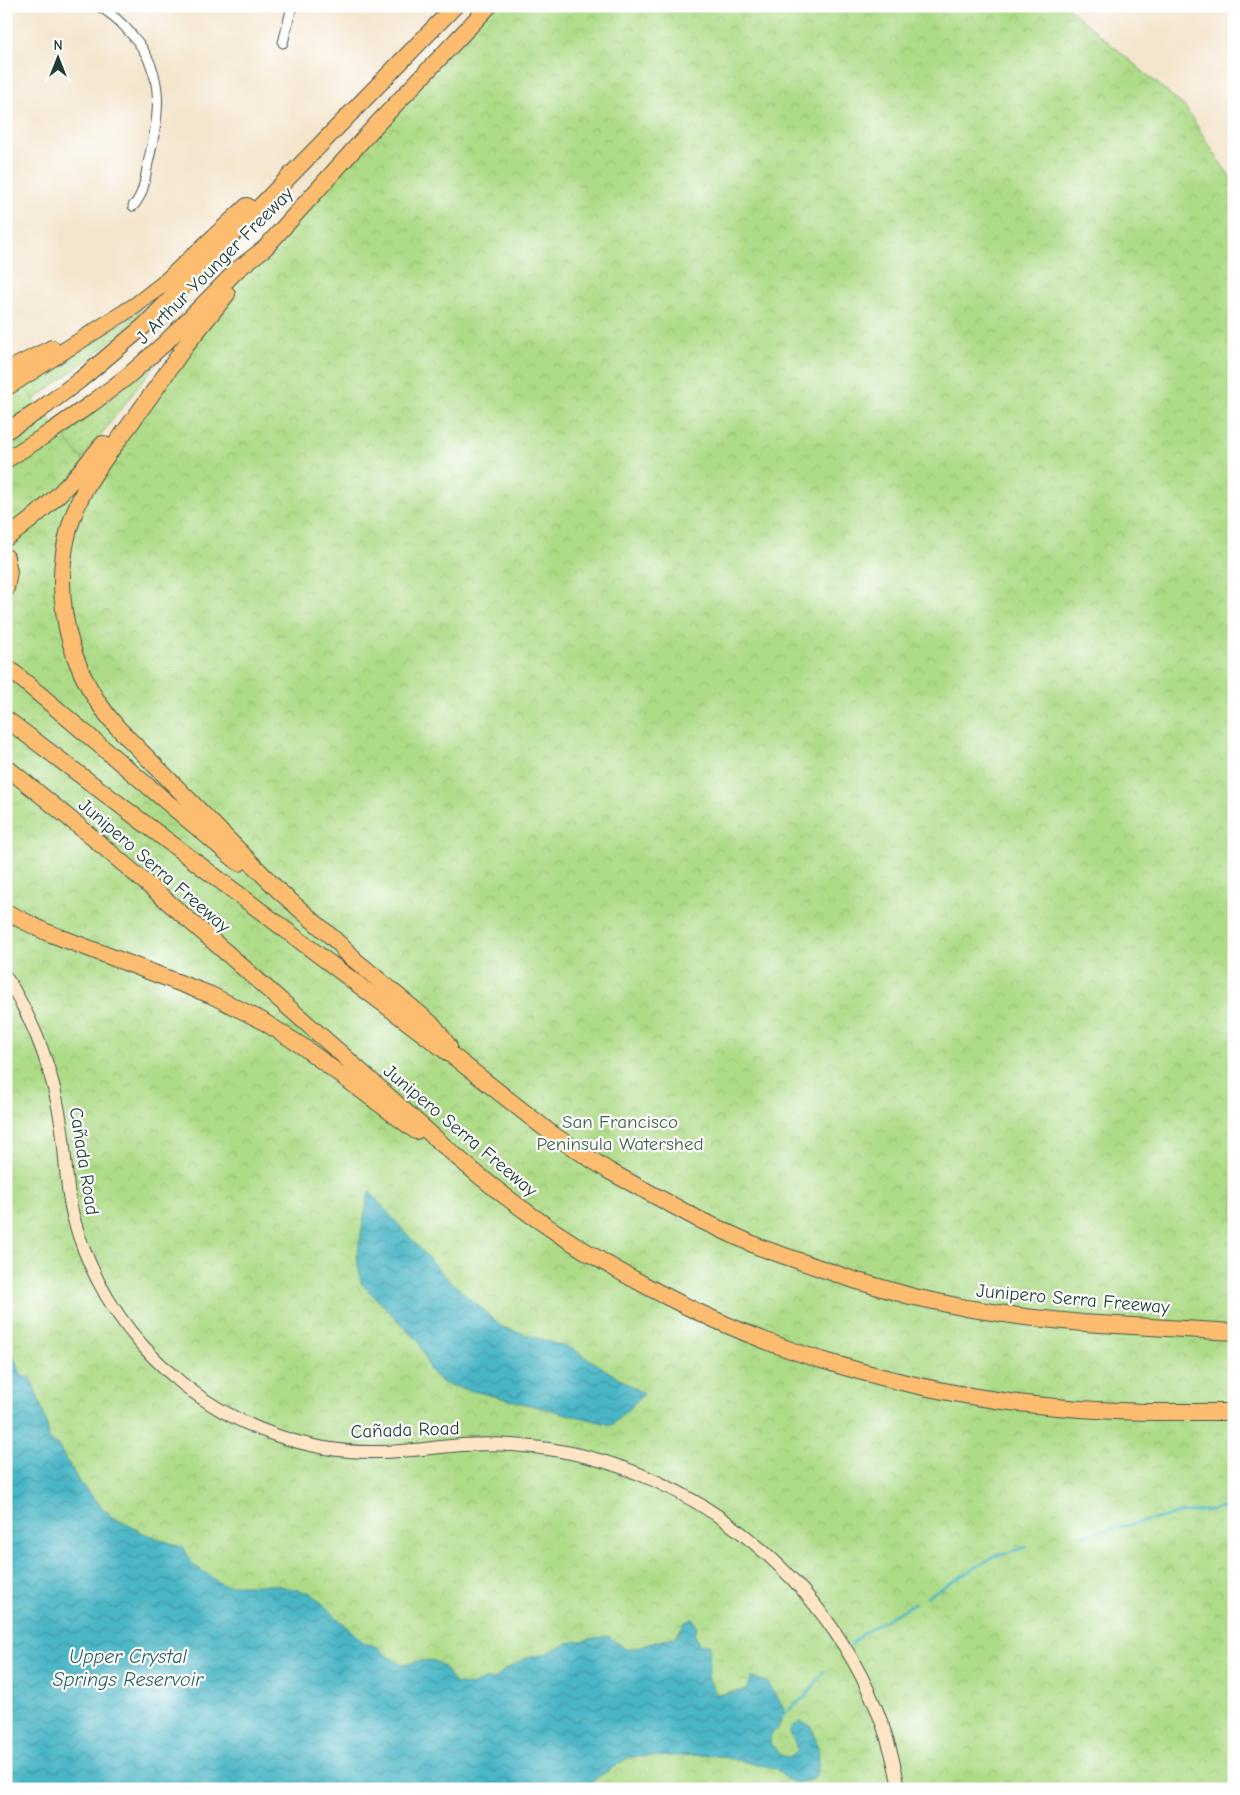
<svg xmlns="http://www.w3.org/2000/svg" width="1240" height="1795" font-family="'Comic Neue',sans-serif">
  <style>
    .grass { fill: url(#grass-dots); stroke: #668c5e }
    .park { fill: url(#park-crowns); stroke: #668c5e }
    .water { fill: url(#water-waves); stroke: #347a7d }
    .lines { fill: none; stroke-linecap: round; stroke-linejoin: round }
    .stream { stroke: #4ab6c6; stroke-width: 2.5 }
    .minor-casing { stroke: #3f564b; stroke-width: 11 }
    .secondary-casing { stroke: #3f564b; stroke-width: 14 }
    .motorway-casing { stroke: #3f564b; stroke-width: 18 }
    .minor { stroke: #fff; stroke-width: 9 }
    .secondary { stroke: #fee5c5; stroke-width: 12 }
    .motorway { stroke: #fcbd6f; stroke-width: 16 }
    .labels { text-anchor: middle; stroke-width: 4.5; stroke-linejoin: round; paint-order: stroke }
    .street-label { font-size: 19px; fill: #1f3d34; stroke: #fff }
    .park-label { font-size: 19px; fill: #436449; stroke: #fff }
    .water-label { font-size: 20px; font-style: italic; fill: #2c6160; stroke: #fff }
  </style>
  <defs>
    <pattern id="grass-dots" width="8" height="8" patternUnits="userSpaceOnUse" patternTransform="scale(1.25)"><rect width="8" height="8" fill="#aedb87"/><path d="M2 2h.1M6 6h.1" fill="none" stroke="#95bd75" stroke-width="1.8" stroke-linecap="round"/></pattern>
    <pattern id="park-crowns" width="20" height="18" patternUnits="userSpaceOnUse" patternTransform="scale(1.25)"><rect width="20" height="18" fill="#aedb87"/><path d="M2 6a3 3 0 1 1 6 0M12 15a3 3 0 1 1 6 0" fill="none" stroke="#95bd75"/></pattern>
    <pattern id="water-waves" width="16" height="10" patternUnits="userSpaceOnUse" patternTransform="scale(1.25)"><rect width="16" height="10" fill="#4ab6c6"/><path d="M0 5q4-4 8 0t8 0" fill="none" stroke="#3d95a2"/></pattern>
  </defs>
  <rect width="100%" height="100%" fill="#fff"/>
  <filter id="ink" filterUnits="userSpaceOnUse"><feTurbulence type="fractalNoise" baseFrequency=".02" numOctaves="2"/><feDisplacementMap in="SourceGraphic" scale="10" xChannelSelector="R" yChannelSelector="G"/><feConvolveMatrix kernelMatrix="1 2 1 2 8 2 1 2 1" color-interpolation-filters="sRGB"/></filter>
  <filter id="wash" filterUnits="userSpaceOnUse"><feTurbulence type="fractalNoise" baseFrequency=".0096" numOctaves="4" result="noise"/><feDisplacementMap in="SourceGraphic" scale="20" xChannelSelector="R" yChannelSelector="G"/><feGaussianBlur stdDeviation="1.12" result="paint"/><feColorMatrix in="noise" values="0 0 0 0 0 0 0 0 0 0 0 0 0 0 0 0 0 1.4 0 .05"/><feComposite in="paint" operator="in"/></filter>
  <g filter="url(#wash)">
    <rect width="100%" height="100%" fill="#f4e5cd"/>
    <path class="grass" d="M 158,299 L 98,352 L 28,404 L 6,395 L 88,345 Z
      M 165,352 L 70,475 L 42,449 L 102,406 Z"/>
    <path class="park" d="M 490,6 L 1066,6 L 1185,107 L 1234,184 L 1234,1789 L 6,1789 L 6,365 L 94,474 L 216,308 L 243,275 Z"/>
    <path class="water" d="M 369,1191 L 444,1276 L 502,1327 L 573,1349 L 644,1394 L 612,1425 L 444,1384 L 430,1371 L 419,1342 L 361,1283 L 357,1256 Z
      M 6,1348 L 13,1356 L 23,1377 L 31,1378 L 47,1424 L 49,1439 L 58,1446 L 80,1483 L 110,1516 L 144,1533 L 184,1548 L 192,1564 L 223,1585 L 275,1585 L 311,1593 L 365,1644 C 381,1645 382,1654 395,1661 C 410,1670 424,1653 440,1664 C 446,1668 450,1677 455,1683 L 472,1686 L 484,1680 L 495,1680 L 503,1671 L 528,1657 L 543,1655 L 568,1643 L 608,1636 L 627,1650 L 677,1636 L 684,1623 L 693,1618 L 697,1627 L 694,1633 L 699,1645 L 710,1644 L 708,1678 L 717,1695 L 746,1690 L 752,1677 L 768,1683 L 784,1708 L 779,1728 L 771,1734 L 770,1743 L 782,1756 L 791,1757 L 798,1751 L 790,1732 L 794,1726 L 800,1722 L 812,1726 C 818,1747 823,1758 814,1779 L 797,1783 L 786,1779 L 775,1768 L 712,1755 L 629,1757 L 580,1789 L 6,1789 Z"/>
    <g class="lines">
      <path class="stream" d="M 1084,1535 L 1183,1513 L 1234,1507
        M 926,1597 L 995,1556 L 1027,1547
        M 851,1645 L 863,1633 L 915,1603
        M 780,1717 L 806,1696 L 824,1671"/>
    </g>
  </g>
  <g filter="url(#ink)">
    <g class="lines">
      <g class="minor-casing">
        <path id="minor" d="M 98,6 C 112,13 123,24 133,36 C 167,75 159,116 148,163 C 145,178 144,195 133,206
          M 283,43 L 292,6"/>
      </g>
      <g class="secondary-casing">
        <path id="secondary" d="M 6,977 C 36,1024 54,1074 62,1129 C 66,1161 66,1192 75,1223 C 94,1288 132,1343 184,1385 C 238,1428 311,1454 380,1452 C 408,1452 434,1447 462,1445 C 482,1444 503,1444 523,1446 C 705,1461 869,1608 899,1789"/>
      </g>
      <g class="motorway-casing">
        <path id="motorway" d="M 188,342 C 169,370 150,397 131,423 C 115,445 98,466 85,489 C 44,567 60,662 117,727 L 279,891 L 334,939 L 353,957
          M 181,351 L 227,294
          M 6,371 L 52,348
          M 6,388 L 136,305 L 163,284 L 247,206
          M 6,431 L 40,410 L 80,380 L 144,326 L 455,6
          M 6,460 L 49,433 L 91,404 L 128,376 L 164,344 L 238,269 L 265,248 L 376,125 L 489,6
          M 6,538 C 44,513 74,480 103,444
          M 6,557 L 9,572 L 6,589
          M 6,666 L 239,863
          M 6,719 L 458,1060 L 552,1134 L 609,1171 L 698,1219 L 759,1247 L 854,1280 L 910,1296 L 966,1308 L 1025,1317 L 1083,1323 L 1234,1332
          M 6,767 C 117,855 223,950 329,1043 C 383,1090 435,1141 492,1186 C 589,1262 716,1330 835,1364 C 911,1387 989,1402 1068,1408 C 1123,1413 1179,1412 1234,1412
          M 6,912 L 46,932 L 211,995 L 261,1020 L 302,1046 L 416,1131
          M 344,951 L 434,1026 L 449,1047"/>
      </g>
      <use href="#minor" class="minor"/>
      <use href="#secondary" class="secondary"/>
      <use href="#motorway" class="motorway"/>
    </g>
  </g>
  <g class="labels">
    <g class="street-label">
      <text transform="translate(214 265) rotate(-45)" y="7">J Arthur Younger Freeway</text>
      <text transform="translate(155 865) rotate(41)" y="7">Junipero Serra Freeway</text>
      <text transform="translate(461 1130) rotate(40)" y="7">Junipero Serra Freeway</text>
      <text transform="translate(85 1161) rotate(81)" y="7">Cañada Road</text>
      <text transform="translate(1073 1298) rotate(5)" y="7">Junipero Serra Freeway</text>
      <text transform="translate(405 1429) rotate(-2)" y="7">Cañada Road</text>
    </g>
    <g class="park-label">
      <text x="620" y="1128">San Francisco<tspan x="620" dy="22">Peninsula Watershed</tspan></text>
    </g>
    <g class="water-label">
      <text x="128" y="1663">Upper Crystal<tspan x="128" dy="23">Springs Reservoir</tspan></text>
    </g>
  </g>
  <rect width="1240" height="1795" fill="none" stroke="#fff" stroke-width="25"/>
  <g transform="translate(58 58)" stroke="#ffffff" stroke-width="4" paint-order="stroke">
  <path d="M0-4L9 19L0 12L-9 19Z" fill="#1f3d34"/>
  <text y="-8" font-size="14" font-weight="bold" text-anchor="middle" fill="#1f3d34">N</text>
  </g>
</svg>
